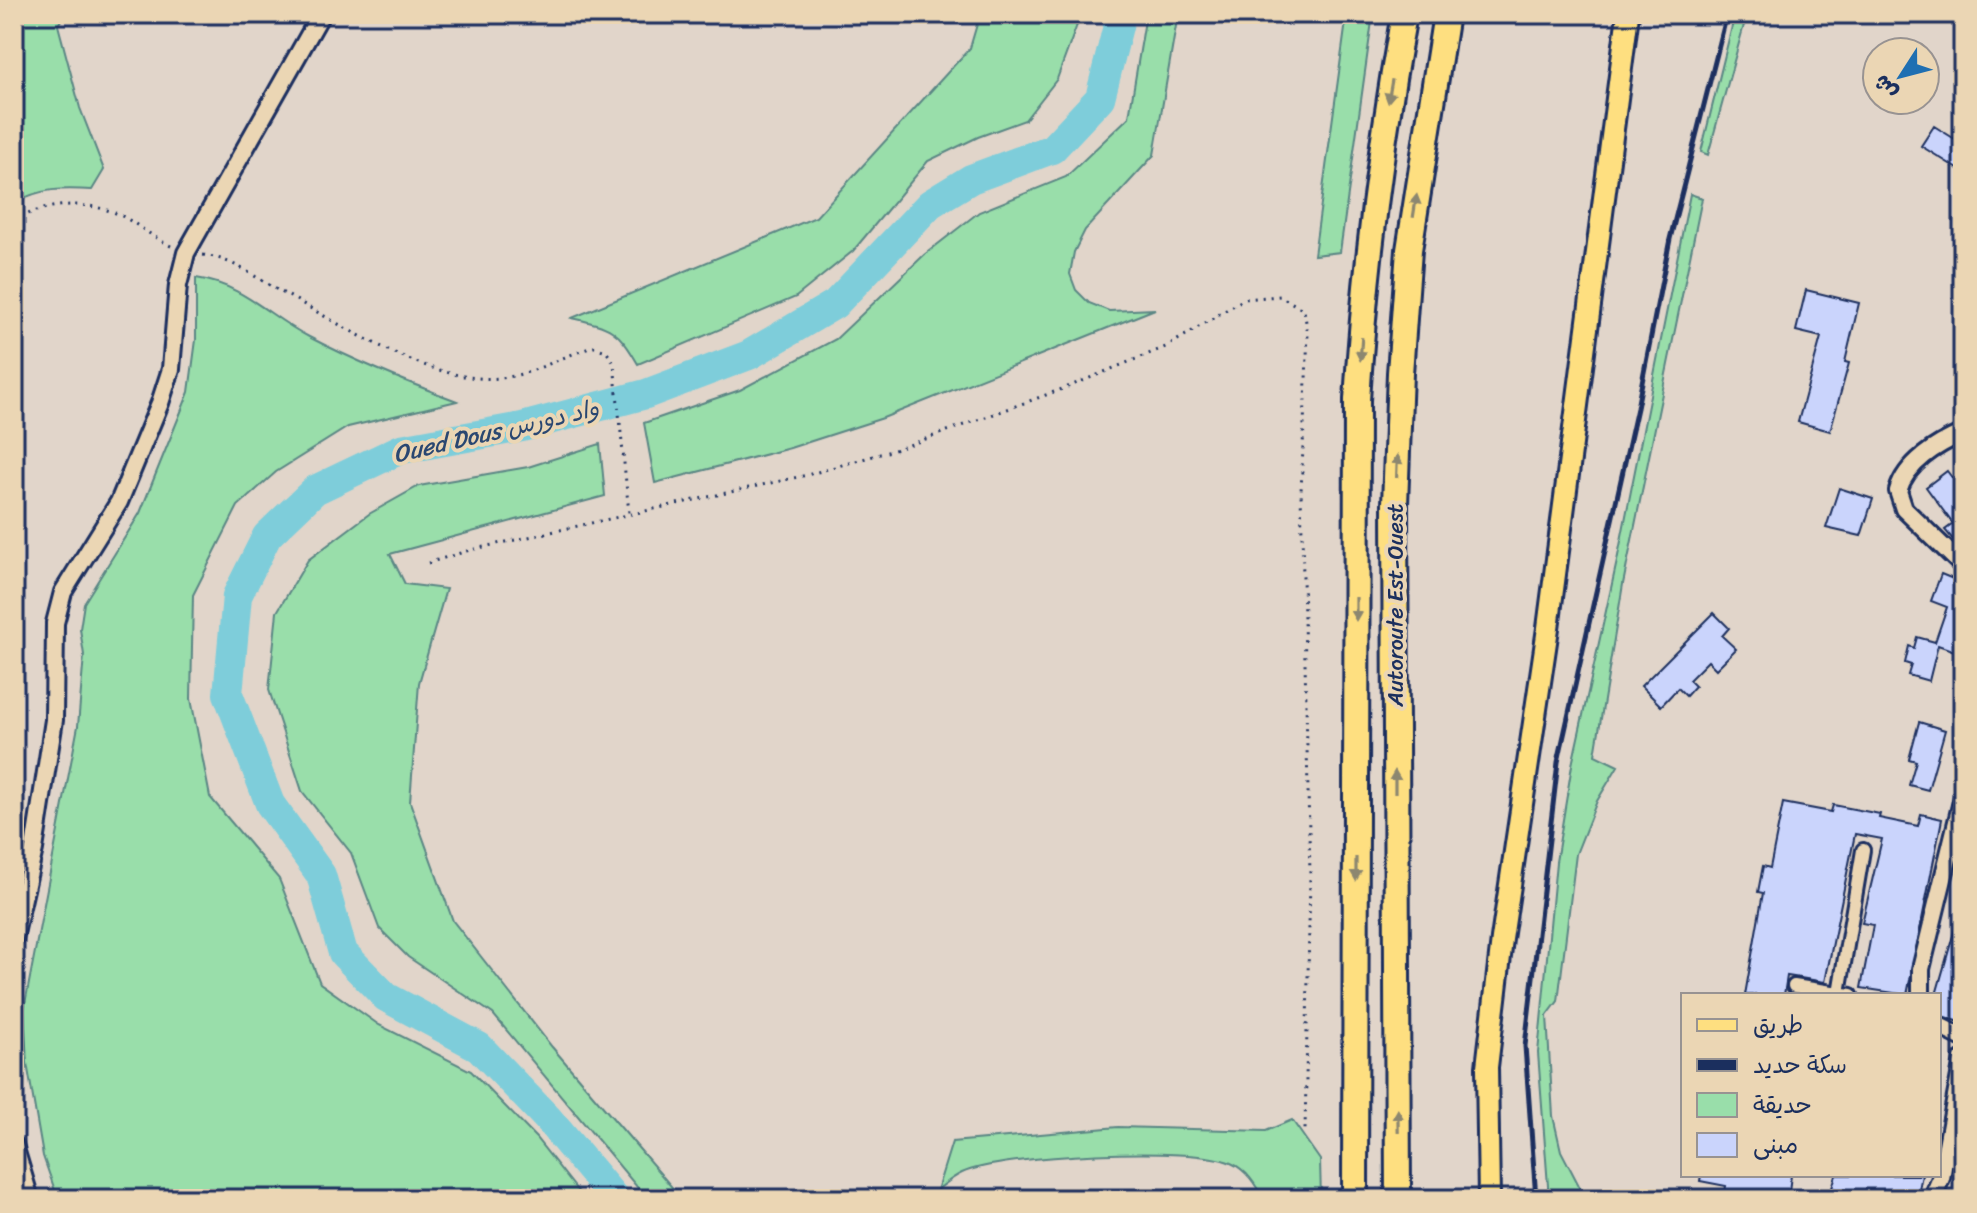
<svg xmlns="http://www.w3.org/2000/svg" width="1977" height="1213" font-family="Sriracha,'Playpen Sans Arabic',sans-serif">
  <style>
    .built { fill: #dad5d9 }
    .green { fill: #99deaa; stroke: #5a8684; stroke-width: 2 }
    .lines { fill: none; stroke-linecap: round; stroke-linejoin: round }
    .river { stroke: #7ecdda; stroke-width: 30 }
    .building { fill: #cad4fc; stroke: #1b2f5e; stroke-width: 2 }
    .minor-casing { stroke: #1b2f5e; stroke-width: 18 }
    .tertiary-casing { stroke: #1b2f5e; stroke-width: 22 }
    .primary-casing { stroke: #1b2f5e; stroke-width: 26 }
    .motorway-casing { stroke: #1b2f5e; stroke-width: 30 }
    .path { stroke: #1b2f5e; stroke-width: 3; stroke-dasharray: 2 6; stroke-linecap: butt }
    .minor { stroke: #ebd6b4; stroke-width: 12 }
    .tertiary { stroke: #ebd6b4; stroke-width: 16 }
    .primary { stroke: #fedf80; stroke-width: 20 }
    .motorway { stroke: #fedf80; stroke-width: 24 }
    .rail { stroke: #1b2f5e; stroke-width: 5 }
    .oneway { fill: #8c876f }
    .labels { text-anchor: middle; stroke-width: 8; stroke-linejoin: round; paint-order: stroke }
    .street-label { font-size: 22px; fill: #1b2f5e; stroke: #ebd6b4 }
    .water-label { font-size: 24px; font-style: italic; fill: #2a4771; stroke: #ebd6b4 }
  </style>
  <rect width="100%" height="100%" fill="#e1d5ca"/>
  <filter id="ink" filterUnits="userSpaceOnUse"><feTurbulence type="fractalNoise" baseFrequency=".0125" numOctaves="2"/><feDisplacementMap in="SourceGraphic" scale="16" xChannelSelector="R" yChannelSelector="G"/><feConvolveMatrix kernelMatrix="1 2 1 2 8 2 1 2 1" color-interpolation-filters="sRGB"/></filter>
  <g filter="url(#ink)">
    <path class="built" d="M 1963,1125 L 1963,1199 L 1950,1199 Z"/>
    <path class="green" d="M 14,14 L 65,14 L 58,25 L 80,108 L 104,170 L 92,190 C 63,188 40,188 14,203 Z
      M 980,14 L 1081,14 L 1057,79 L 1025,120 L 978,137 L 928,161 L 853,251 L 796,297 L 638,364 C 618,329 611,327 572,318 L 816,217 L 970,48 Z
      M 1146,14 L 1178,14 L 1154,155 L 1085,230 L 1074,252 L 1070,274 L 1076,290 L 1089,303 L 1109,311 L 1155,309 L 883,418 L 790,448 L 655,483 L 644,423 L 740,390 L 836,339 L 924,255 L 979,212 L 1066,177 L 1129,117 Z
      M 1347,14 L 1373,14 L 1340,252 L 1314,255 Z
      M 1735,14 L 1747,14 L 1708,155 L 1701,152 Z
      M 1690,194 L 1702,198 L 1623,584 L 1595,755 L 1618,766 L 1597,801 L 1576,854 L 1558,1001 L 1547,1016 L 1553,1116 L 1561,1151 L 1586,1199 L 1549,1199 L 1538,1053 L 1556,862 L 1572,765 L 1617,561 Z
      M 196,278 C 244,285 268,316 309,337 C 357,362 406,382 457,401 L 348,427 L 276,472 L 238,506 L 193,595 L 191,699 L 210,797 L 279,879 L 320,983 L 379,1025 L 471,1071 L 536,1138 L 584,1199 L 58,1199 L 43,1156 L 27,1063 L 24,1009 L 78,726 L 84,655 L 80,629 L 84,603 L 140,513 L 189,392 L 196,340 Z
      M 600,444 L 605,496 L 390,554 L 405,584 L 446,589 L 419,683 L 410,802 L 453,921 L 552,1047 L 682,1199 L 647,1199 L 493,1014 L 408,957 L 379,928 L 351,853 L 302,791 L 269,690 L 277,612 L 308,560 L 369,514 L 419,486 L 528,467 Z
      M 1292,1120 L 1320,1160 L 1321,1199 L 1263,1199 C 1256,1185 1247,1170 1231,1163 C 1193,1145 1001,1155 962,1173 C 953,1177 945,1184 937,1190 L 952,1142 L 1118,1127 L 1266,1131 Z"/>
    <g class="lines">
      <path class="river" d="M 615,1199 L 548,1119 L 479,1047 L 386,997 L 343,953 L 321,875 L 270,804 L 228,694 L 237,596 L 267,536 L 315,490 L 401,449 L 522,427 L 646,394 L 749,355 L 835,304 L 930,204 L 971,179 L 1052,149 L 1100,98 L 1121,14"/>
    </g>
    <path class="building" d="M 1934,126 L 1963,144 L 1963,172 L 1921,146 Z
      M 1806,290 L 1859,303 L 1845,362 L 1849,363 L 1830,431 L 1798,422 L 1821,337 L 1796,331 Z
      M 1947,471 L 1963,492 L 1963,538 L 1956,543 L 1945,530 L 1953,524 L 1926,487 Z
      M 1839,488 L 1873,499 L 1861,536 L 1826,528 Z
      M 1941,574 L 1963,583 L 1959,601 L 1963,602 L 1963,654 L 1938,645 L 1929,681 L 1908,675 L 1911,665 L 1905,663 L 1909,646 L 1914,648 L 1917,637 L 1935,642 L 1947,607 L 1931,601 Z
      M 1714,613 L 1729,628 L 1722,636 L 1736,649 L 1716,669 L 1708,661 L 1689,680 L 1695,686 L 1686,696 L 1678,688 L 1661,706 L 1641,686 Z
      M 1919,722 L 1945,730 L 1928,790 L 1909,785 L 1916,761 L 1909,759 Z
      M 1783,803 L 1831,812 L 1833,805 L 1880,814 L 1879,818 L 1918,826 L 1921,814 L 1942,819 L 1907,995 L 1861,988 L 1873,925 L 1862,923 L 1882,839 L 1855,834 L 1825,982 L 1787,976 L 1784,995 L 1745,995 L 1763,893 L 1758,892 L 1763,866 L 1770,868 Z
      M 1958,918 L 1963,918 L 1963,1023 L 1939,1015 L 1939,995 L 1936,995 Z
      M 1701,1175 L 1791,1175 L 1788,1199 L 1724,1199 L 1726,1186 L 1700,1181 Z
      M 1836,1175 L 1922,1175 L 1917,1199 L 1846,1199 L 1848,1192 L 1832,1188 Z"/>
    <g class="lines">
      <g class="minor-casing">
        <path id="minor" d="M 1794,986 L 1851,995
          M 1839,993 L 1863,850"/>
      </g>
      <g class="tertiary-casing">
        <path id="tertiary" d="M 1963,433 C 1937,444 1906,463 1898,491 L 1904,509 L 1963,566
          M 14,938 L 34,849 L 54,720 L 55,623 L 63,592 L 119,502 L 160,403 L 171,369 L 178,285 L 186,253 L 321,14
          M 1921,995 L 1921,969 L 1963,797
          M 1939,1026 L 1963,1038
          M 14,1145 L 30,1199
          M 1932,1199 L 1941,1178 L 1963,1059"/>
      </g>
      <g class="primary-casing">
        <path id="primary" d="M 1489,1199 L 1487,1067 L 1502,939 L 1548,628 L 1628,14"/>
      </g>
      <g class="motorway-casing">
        <path id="motorway" d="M 1355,1199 L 1357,400 C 1365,270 1381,142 1404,14
          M 1398,1199 L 1395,504 L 1400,373 L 1409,250 L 1446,14"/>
      </g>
      <path class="path" d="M 1589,14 L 1608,16
        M 14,221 C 47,202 89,199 124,217 C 141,227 154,238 173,247
        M 203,255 C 235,259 258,280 285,294 C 346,327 443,392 513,376 C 542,370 566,354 594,347 L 606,351 L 614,363 L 629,513
        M 428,563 L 470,550 L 807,475 L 901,448 L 1065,388 L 1168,346 L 1244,299 L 1280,296 L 1304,310 L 1308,334 L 1301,492 L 1310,875 L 1305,1130"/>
      <use href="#minor" class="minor"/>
      <use href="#tertiary" class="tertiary"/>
      <use href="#primary" class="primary"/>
      <use href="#motorway" class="motorway"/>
      <path class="rail" d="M 1536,1199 L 1525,1046 L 1558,762 L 1637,408 L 1670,239 L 1727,14"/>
    </g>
    <defs><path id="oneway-solid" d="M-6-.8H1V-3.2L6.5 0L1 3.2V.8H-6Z" transform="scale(2)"/></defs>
    <g class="oneway">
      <use href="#oneway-solid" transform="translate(1390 91) rotate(100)"/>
      <use href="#oneway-solid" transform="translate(1415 206) rotate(-81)"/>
      <use href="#oneway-solid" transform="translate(1361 349) rotate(94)"/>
      <use href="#oneway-solid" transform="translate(1397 466) rotate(-88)"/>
      <use href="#oneway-solid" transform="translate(1356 609) rotate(90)"/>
      <use href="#oneway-solid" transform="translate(1395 782) rotate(-90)"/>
      <use href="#oneway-solid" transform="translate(1356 869) rotate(90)"/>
      <use href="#oneway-solid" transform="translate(1398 1121) rotate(-91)"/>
    </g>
  </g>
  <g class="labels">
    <g class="street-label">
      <text transform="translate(1395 605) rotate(-90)" y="8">Autoroute Est-Ouest</text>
    </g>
    <g class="water-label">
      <text transform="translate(496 431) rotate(-13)" y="8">Oued Dous واد دورس</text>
    </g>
  </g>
  <rect width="1977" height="1213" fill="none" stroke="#ebd6b4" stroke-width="48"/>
  <rect x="24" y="24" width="1929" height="1165" fill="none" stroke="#1b2f5e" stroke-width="3" filter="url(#ink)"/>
  <rect x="1681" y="993" width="260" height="184" fill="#ebd6b4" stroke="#989392" stroke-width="2"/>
  <rect x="1697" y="1019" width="40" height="12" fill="#fedf80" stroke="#989392" stroke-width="2"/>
  <text x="1753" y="1033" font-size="24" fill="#1b2f5e">طريق</text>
  <rect x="1697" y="1059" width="40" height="12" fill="#1b2f5e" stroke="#989392" stroke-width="2"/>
  <text x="1753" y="1073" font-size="24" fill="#1b2f5e">سكة حديد</text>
  <rect x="1697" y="1093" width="40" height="24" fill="#99deaa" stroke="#989392" stroke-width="2"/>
  <text x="1753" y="1113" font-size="24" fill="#1b2f5e">حديقة</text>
  <rect x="1697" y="1133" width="40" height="24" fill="#cad4fc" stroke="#989392" stroke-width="2"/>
  <text x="1753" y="1153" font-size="24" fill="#1b2f5e">مبنى</text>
  <g transform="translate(1901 76) rotate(234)"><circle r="38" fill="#ebd6b4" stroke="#989392" stroke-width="2"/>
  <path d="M0-6L14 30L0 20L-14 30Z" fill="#1f6fb2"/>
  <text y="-12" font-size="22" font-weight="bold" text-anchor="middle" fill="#1b2f5e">ش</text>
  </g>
</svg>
